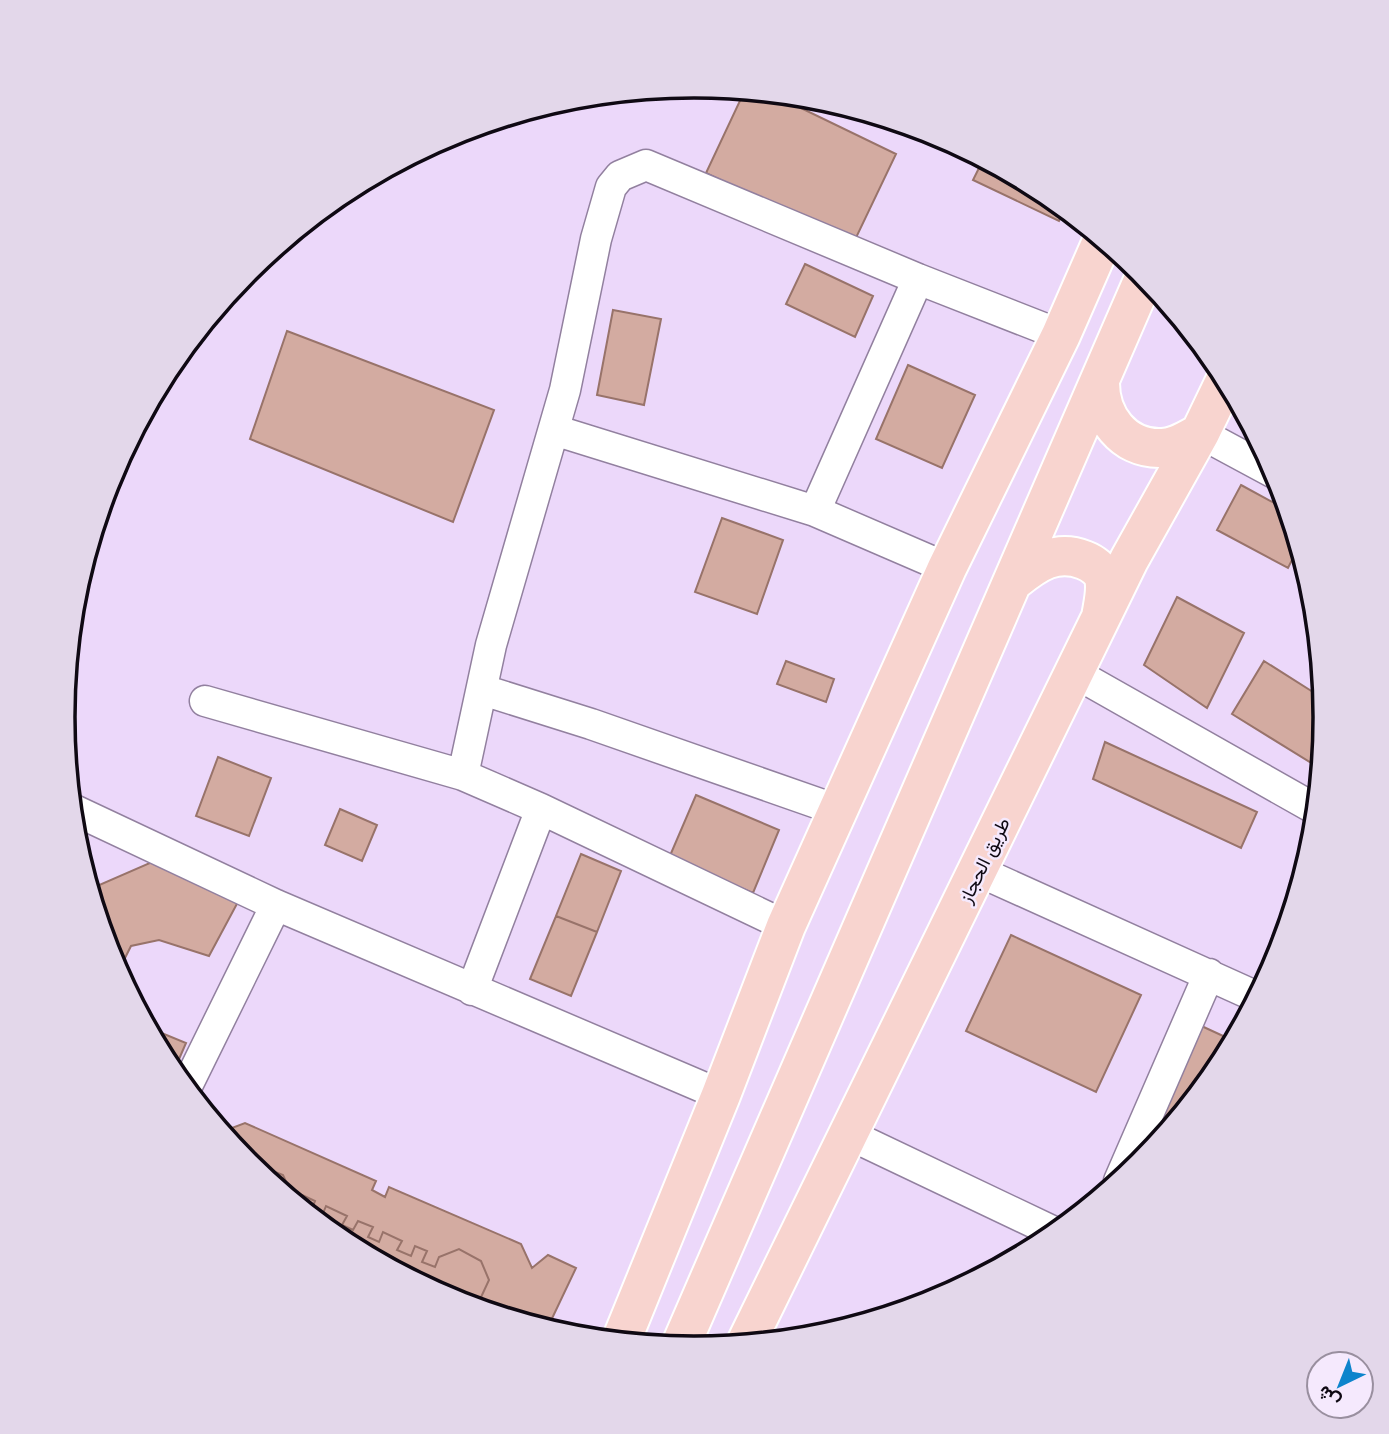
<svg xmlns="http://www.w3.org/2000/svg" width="1389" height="1434" font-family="Lato,Vazirmatn,sans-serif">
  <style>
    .building { fill: #d3aba1; stroke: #98736a; stroke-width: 2 }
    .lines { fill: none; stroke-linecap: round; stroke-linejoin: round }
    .minor-casing { stroke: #92809f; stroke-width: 33 }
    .major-casing { stroke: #fff; stroke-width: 42 }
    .minor { stroke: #fff; stroke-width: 30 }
    .major { stroke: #f8d4cf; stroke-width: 38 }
    .labels { text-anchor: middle; stroke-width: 5; stroke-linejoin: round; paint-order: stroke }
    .street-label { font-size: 19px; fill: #0f0913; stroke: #f5e9fd }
    .rim { fill: none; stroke: #0f0913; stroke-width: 3.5 }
  </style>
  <rect width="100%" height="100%" fill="#ecd8fa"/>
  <path class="building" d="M 745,90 L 770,93 L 896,154 L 853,244 L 706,173 Z
    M 918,128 L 937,134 L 1046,192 L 1066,208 L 1059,221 L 973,180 L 983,160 Z
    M 805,264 L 873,296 L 855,337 L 786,304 Z
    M 613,310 L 661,319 L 644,405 L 597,395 Z
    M 287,331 L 494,410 L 453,522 L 250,439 Z
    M 908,365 L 975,395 L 942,468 L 876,439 Z
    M 1241,485 L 1289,511 L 1299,546 L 1288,568 L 1217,530 Z
    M 722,518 L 783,540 L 757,614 L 695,592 Z
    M 1313,591 L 1314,594 L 1316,612 L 1305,606 Z
    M 1177,597 L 1244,633 L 1207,708 L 1144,665 Z
    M 786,661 L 834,679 L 826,702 L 777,684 Z
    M 1264,661 L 1324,699 L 1326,717 L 1321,769 L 1232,714 Z
    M 1105,742 L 1257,812 L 1241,848 L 1093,779 Z
    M 218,757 L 271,778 L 249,836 L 196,816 Z
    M 696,795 L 779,830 L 753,893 L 669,858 Z
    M 340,809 L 377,825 L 362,861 L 325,845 Z
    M 581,854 L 621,871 L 597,932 L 556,916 Z
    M 152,862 L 239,900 L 209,956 L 159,940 L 131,946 L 118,972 L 111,958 L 90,889 Z
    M 556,916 L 597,932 L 571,996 L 530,979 Z
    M 1011,935 L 1141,995 L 1096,1092 L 966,1031 Z
    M 1195,1023 L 1234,1041 L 1219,1068 L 1165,1135 L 1147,1126 Z
    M 147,1027 L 186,1043 L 173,1073 L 169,1068 Z
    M 199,1104 L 217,1112 L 224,1131 L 245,1123 L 376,1181 L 372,1190 L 385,1197 L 389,1187 L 521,1244 L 532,1268 L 548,1255 L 576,1268 L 547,1329 L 476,1308 L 489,1280 L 481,1261 L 459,1249 L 439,1257 L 435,1267 L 422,1262 L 427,1251 L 415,1246 L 411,1256 L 397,1250 L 402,1241 L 383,1232 L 379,1242 L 368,1237 L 373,1227 L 358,1221 L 353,1230 L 342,1225 L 347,1216 L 326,1206 L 322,1216 L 311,1211 L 315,1201 L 302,1195 L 297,1204 L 286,1195 L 289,1188 L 283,1175 L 260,1166 L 253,1168 L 248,1163 Z
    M 260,1166 L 283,1175 L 289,1188 L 286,1195 L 253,1168 Z
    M 302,1195 L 315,1201 L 311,1211 L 322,1216 L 326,1206 L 347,1216 L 342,1225 L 353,1230 L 358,1221 L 373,1227 L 368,1237 L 379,1242 L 383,1232 L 402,1241 L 397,1250 L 411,1256 L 415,1246 L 427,1251 L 422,1262 L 435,1267 L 439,1257 L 459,1249 L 481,1261 L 489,1280 L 476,1308 L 452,1300 L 343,1242 L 297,1204 Z"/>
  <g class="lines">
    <g class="minor-casing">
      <path id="minor" d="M 554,430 L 815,511 L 947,568
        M 1200,433 L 1278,475
        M 815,511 L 918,279
        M 1075,673 L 1317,810
        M 483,690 L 591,724 L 837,810
        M 205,701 L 463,775 L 541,809 L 786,926
        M 463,775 L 491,645 L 565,390 L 596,239 L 611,187 L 620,176 L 646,165 L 918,279 L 1061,335
        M 72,809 L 276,905 L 721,1095
        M 978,871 L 1257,997
        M 472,990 L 541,809
        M 186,1088 L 276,905
        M 848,1134 L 1056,1233
        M 1119,1181 L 1209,974"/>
    </g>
    <g class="major-casing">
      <path id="major" d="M 1100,383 C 1100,417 1123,448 1159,448 C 1174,449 1187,440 1200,433
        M 1015,580 C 1036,563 1056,549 1084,560 C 1092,563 1102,570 1104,578 C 1107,590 1103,605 1101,617
        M 621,1341 L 721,1095 L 786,926 L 947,568 L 1061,335 L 1103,239
        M 746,1343 L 1129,560 L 1200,433 L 1226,379
        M 680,1347 L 1145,276"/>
    </g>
    <use href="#minor" class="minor"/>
    <use href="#major" class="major"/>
  </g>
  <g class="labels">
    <g class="street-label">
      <text transform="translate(984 860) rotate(-64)" y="7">طريق الحجاز</text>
    </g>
  </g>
  <path d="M0 0H1389V1434H0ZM75 717a619 619 0 1 1 1238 0a619 619 0 1 1-1238 0Z" fill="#e3d7ea" fill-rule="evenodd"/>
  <path class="rim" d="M75 717a619 619 0 1 1 1238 0a619 619 0 1 1-1238 0Z"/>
  <g transform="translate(1340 1385) rotate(223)"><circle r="33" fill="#f5e9fd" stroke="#998f9f" stroke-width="2"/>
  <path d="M0-5L12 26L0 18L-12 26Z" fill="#0d84cc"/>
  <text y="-10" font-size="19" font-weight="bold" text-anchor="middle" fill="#0f0913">ش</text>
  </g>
</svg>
